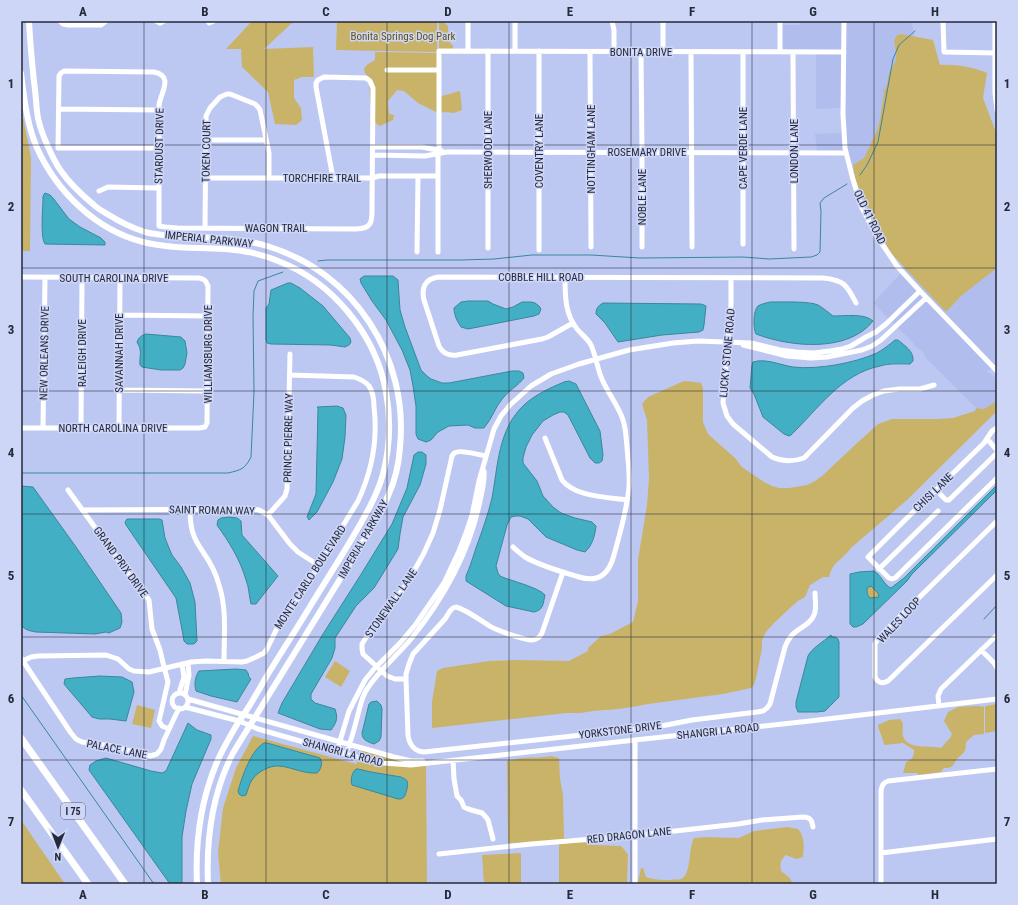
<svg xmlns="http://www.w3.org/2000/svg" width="1018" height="905" font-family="'Roboto Condensed',sans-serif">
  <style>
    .built { fill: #b1bded }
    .green { fill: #c8b369 }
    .water { fill: #43afc5; stroke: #3a879b; fill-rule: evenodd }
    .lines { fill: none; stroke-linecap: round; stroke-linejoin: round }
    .stream { stroke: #3a879b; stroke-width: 1 }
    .minor { stroke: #fff; stroke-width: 5 }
    .major { stroke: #fff; stroke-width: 6 }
    .highway { stroke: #fff; stroke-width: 7 }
    .grid { fill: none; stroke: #252939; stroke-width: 1; stroke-opacity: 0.55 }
    .labels { text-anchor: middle; stroke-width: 3; stroke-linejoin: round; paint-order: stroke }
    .shield { fill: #cdd6f7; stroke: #575d72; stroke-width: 1 }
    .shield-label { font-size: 10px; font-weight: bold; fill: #252939 }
    .park-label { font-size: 11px; fill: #625216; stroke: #cdd6f7 }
    .street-label { font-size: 11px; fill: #252939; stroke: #cdd6f7 }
    .neatline { fill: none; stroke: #252939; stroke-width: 1.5 }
    .grid-label { font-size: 13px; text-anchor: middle; font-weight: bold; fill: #252939 }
  </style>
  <rect width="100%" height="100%" fill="#bdc8f2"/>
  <path class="built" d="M 800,21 L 842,21 L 845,155 L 817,152 L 815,134 L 841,133 L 841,108 L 816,109 L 816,52 L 778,52 L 777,25 L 799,25 Z
    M 845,21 L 911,21 L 915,37 L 901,34 L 894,41 L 897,55 L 895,62 L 889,75 L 888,83 L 884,93 L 879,124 L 876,133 L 864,158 L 853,165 L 850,161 L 847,147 L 845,114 Z
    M 906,268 L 946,312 L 961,296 L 997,268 L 997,365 L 995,366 L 903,271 Z
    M 901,273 L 992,368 L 987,371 L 997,379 L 997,401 L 984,409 L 976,408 L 925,357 L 923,352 L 914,346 L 915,345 L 873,303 Z"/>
  <path class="green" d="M 252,21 L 294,21 L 264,49 L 313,47 L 314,77 L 302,77 L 294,80 L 294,98 L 301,108 L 302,120 L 296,125 L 275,124 L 268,92 L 242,67 L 241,49 L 226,49 Z
    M 337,21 L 437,21 L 437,52 L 336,50 Z
    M 439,21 L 442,21 L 448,26 L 448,40 L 453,46 L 453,50 L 442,52 L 438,94 L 442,96 L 460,91 L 462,110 L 454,113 L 446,112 L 438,113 L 418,103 L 404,91 L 397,90 L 388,101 L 389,114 L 394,115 L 393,120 L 380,126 L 374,122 L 370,101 L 369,78 L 365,73 L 364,68 L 368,64 L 375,60 L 375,52 L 438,53 L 439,52 Z
    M 901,34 L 933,40 L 940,65 C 957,64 972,67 987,73 L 983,98 L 997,135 L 997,268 L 961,296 L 946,312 L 890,252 L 863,198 L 855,179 L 853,165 L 864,158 L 876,133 L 879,124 L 884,93 L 883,92 C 888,87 887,81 889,74 C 891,68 896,63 896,57 C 897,52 895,46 894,41 L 897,35 Z
    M 21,100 L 23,117 L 31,157 L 30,251 L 21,251 Z
    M 684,381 L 694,382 L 701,383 L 703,388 L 703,422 L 708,434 L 735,458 L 742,467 L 755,476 L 764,482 L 772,486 L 779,488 L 789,488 L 807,485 L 815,481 L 822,476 L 855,445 L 878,424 L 892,419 L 936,419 L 953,418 L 975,411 L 976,408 L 984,409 L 997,401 L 997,411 L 907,500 L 852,547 C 849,550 847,553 845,555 C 836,563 832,565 829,577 L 823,577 L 810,585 L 805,597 L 798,601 L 790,608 L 774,623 L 766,632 L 762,640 L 762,648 L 757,674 L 754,685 L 751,688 L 723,694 L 648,704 L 638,706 L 619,709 L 593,711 L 581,713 L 567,713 L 432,728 L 432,702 L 437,671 L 443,668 L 489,661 L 516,660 L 569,661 L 588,651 L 588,648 L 601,636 L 610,634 L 633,622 L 638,601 L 638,560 L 647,505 L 649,479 L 647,420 L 642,404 L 648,397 L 677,384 Z
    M 871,586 L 878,593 L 879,597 L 870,598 C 867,595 867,592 867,588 Z
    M 335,661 L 350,671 L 341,687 L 325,677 Z
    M 997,704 L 997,731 L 985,733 L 985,706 Z
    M 137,705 L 155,710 L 151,728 L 132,724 Z
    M 975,706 L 980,706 L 981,707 L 984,706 L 984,734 L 974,735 L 966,742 C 966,753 964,752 957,759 C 952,766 954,768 944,768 L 941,772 L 919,775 L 917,773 L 903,773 L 906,762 C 912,760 914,757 914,750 L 903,743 L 884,745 C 883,737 879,732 878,725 L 889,720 L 900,719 L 903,723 C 903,727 902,732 903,736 C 907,750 930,745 941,748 L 950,738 L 952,734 L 944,721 L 948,712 L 958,707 Z
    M 253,736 L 356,764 L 358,759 C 383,765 400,768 426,765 L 427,884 L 221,884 L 218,853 L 223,808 L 236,768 Z
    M 361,750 L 411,763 C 393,762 376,761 359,755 Z
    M 551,756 L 559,758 L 560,779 L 563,795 L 564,838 L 576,838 L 580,841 L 593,845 L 621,846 L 628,854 L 627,884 L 559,884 L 559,841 L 508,843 L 507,761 C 513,760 518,758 524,758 C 533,757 542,758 551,756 Z
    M 21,820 L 65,884 L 21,884 Z
    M 787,827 L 798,829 C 805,837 804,847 803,857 L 796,859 L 786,855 C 780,860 780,865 781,871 C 786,875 792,878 792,884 L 643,884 L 638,882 L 641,868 L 643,868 L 646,877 C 655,880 662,880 671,880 C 674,879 678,880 681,879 C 692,874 688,848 694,838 L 706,837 L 739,838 L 754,831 Z
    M 521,853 L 521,884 L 484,884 L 482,855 Z"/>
  <path class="water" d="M 45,193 L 50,195 L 53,198 L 69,219 L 80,227 L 101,238 L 105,242 L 105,245 L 45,244 C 40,237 43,207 43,197 L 44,194 Z
    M 364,276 L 393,276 L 398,280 L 400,310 L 405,327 L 421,370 L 427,376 L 431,379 L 442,383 L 449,383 L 512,371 L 519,371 L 523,373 L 524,378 C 518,386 509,390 503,398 C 495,407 492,419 484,428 L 475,428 L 468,425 L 449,426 L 438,432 L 431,440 L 426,442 L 418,439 L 416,434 L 416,406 L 413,386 L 410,370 L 402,350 L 386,320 L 372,301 L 361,283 L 360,279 Z
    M 288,283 L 291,283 L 300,288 L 323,306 L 350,338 L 351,342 L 349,345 L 345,347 L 331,345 L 271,344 L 267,343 L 266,339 L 266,308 L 269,304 L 271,290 Z
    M 468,301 L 488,301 L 493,304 L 506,309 L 513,307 L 522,302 L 531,302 L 535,303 L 539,306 L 541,309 L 539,314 L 534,316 L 468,329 L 461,327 C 457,321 454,315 454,308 L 461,302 Z
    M 770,302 C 780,302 810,301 818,305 C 823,308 828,312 833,316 C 844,316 865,313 873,321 C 848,353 790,347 756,334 C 753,328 753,311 758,306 C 761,304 766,303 770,302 Z
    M 603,303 L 701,304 L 706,306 L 704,325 L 703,330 L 699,332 L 662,335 L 618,342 L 605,323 L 596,314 C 596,308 598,306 603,303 Z
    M 146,334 L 181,337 L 185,341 L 187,353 L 185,364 L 183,368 L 180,370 L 161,370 L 142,367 L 140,365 C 139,355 143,352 137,342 C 138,338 142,335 146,334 Z
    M 895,340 L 898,340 C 905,346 914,351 913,361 L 910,364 C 900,364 890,363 880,366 C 841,374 818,409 791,435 L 789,436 L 784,434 L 763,417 L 754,394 L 750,388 L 752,365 L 753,362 C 766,358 780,365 793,367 C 817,370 855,363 877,353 C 884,349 889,345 895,340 Z
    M 569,381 L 576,384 L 600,431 L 603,455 L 602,461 L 599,463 L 595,463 L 590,458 L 568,415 L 564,412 L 560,412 L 553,415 L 543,421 L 532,435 L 526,447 L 523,458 L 523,463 L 537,481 L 543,496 L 553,507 L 561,513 L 575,518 L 592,522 L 596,526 C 595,536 592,546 585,552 L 577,550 L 546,537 L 528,519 L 520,516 L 516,516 L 511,517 L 507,525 L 496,566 L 498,573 L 500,576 C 511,581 538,587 545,595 C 543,603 544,610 534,612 L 506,606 L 466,581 L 466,576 C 470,567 473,557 476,548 C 482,531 488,515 492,498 C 498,466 498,429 524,405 C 536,394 550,388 564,382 Z
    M 337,406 L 343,408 L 346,415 L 345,437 L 342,459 L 333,482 L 317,512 L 309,520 L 307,517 L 316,494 L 318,408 L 317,407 Z
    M 418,452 L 422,452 L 426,455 L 426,464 L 420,485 L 403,517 L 400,534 L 398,549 L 374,588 L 356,606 L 335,638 L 335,648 L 332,658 L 311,694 L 311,699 L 315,703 L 335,709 C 338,718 337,722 331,730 L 320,729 L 278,713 L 282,703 L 323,634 L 360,576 L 392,524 L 407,488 L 414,455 Z
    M 997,485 L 997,490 L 912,574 L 907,581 L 863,624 L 856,627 L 853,627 L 850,624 L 850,574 L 859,572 L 874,571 C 882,576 884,585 891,588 L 904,578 ZM 871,586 L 878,593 L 879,597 L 870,598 C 867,595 867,592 867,588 Z
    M 21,486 L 33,487 L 76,547 L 121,613 L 122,622 L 120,628 L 111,632 L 109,633 L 106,632 L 95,634 L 36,632 C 30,631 25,630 21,625 Z
    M 229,517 L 237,518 L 241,521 L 242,535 L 278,576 L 256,604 L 251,604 C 249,596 249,587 246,580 C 240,559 229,542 217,525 L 218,520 L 221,518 Z
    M 127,519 L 159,519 L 162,520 L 165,538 L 169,548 L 172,555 L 181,567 L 190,583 L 195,602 L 197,641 L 194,644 L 187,644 L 184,641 L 183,635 L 176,598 L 126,525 L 125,522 Z
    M 831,635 L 832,637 L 835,637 L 838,639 L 839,642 L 839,697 L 825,711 L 817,712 L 798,712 L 796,707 L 796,702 L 808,656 C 812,648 823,642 831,635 Z
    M 236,669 L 246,670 L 248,673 L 249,677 L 251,679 L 237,702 L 211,696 L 196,691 C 194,684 195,677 199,671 Z
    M 100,676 L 122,677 L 132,682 L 134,692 L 126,721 L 110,719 L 99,719 L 92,717 L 64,684 L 65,679 L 73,678 Z
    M 377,701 L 381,705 L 382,709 L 381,737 L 379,741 L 374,744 C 368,742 362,740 362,733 L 369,704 L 371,702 Z
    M 188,723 L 197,730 L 211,735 L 211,739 L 192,784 L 186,811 L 182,837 L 182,884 L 170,884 L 89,770 L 90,765 L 96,761 L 106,758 L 151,771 L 162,773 L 166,771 Z
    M 264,743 L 267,743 L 320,758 C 323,763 321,770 317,773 C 303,774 292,767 279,766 C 270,765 257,772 252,780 C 249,784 248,790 246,795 L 242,796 L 239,794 L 238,791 C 242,777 251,750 264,743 Z
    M 356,769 L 358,769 L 371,772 L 401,777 C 403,778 406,779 407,781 C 409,784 406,794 404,797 C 402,799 401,799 398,799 L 352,785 C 350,781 352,772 356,769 Z"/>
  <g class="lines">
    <path class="stream" d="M 860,175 L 867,165 L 878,142 L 893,59 L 899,45 L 915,31
      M 318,261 L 327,260 L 461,260 L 494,259 L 532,255 L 591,255 L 640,258 L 743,257 L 769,259 L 811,257 L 817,255 L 820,252 L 821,211 L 820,203 L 824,198 L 847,184
      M 21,473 L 228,473 C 241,470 245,469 251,457 L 254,392 L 253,316 L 254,291 L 258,281 L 283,272
      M 984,619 L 997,605
      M 21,695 L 154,884"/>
    <path class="minor" d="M 60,21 L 63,24 L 68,25 L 101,25 L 106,21
      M 156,21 L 160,23 L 164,21
      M 208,21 L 209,23 L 214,21
      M 612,21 L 614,30 L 614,52
      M 780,21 L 780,52
      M 844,21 L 843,114 L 845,148 L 852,176 L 861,206 L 876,235 L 897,266 L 920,291 L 997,371
      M 943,21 L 944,52 L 997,53
      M 995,21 L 995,93 L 997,110
      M 468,51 L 468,21
      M 515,51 L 515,21
      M 590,52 L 591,247
      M 641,52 L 642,152 L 642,247
      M 663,52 L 663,21
      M 691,52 L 692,247
      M 743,52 L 743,244
      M 793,52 L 794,249
      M 387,70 L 439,70
      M 59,109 L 159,110
      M 206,140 L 266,140
      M 373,147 L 422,147 L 442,151
      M 159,148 L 58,148 L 59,76 L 61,73 L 64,71 L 154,72 C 174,76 161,92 159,105 L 159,226 L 165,227 L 177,228 L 356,229 C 374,229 372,219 372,204 L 373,88 L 370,81 L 366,78 L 324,77 L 318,80 L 316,83 L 316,87 L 333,178
      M 439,150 L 439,51 L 844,52
      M 373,155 L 425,156 L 447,152 L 459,152 L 846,153
      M 206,178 L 372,178 L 379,176 L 438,176
      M 99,191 L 108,187 L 158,188
      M 205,228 L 206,116 L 210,108 L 220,97 L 227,94 L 230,94 L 255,104 L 258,107 L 260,110 L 269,153 L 269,178
      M 488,248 L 488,51
      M 539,250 L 539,51
      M 417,252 L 418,177
      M 438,252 L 438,154
      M 21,277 L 199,278 C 205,279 206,281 208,286 L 207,423 L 205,427 L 199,428 L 21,428
      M 731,278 L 731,304 L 723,403 L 727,416 L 733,424 L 772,457 C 783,462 793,462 804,458 L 853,408 L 862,401 L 873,395 L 884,391 L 899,389 L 920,389 L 934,385
      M 119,315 L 208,316
      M 573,323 L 548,337 L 542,339 L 457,355 C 449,356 443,354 439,346 L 424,300 C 421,288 425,279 438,277 L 823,278 C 844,280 847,285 856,303
      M 743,345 L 787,356 L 811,358 L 827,357 L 862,350 L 872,346 L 881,340 L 926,298
      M 119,390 L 207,391
      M 43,428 L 45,278
      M 81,428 L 82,278
      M 119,428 L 120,278
      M 997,428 L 992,431 L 984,443 L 903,522 L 868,557 L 889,578 L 892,579 L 895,578 L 997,478
      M 545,438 L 562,480 C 575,497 607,497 627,500
      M 987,439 L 997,450
      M 68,490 L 120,562 L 149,600 L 152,629 L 160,650 L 163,663 L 168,682 L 159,721 L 162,726 L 169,729
      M 936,490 L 946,500 L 949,500 L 997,453
      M 190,509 C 190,518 190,527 194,536 C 196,542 200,547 203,552 C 210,562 216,573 219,585 C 227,609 224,636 224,661
      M 82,510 L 253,509 L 259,510 L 268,515 L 290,544 L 298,552 L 318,565
      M 268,515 L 285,496 L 287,489 L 290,354
      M 997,521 L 879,637 L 875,644 L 875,677 C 878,683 882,684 888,681 L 997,575
      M 513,547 C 517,551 521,554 525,557 C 540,566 563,572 579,577 C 599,583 609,574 614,555 C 620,533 627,510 629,487 C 630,474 628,461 627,447 C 626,438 626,429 623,420 C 618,404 605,390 600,374 C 597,365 595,354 591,345 C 588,339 582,335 577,329 C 565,314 565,296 565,277
      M 879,569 L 938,511
      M 563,572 L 542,633 C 540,637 537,640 532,640 C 524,640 495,630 488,625 C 478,619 467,610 456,607 L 453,608 L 450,611 L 445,619 L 413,654 L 409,664 L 406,674 L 406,679 L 408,735 C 409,744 414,751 424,752 L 656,727 L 692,720 L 757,712 L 763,711 L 767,708 L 770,704 L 785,647 C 787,642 789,638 793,634 C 799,628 811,624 814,615 C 817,609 815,600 815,593
      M 981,650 L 994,663 L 997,668
      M 21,658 L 71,733 L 76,739 L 82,742 L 112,746 L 150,756 L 157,754 L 161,749 L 164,740 L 179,708
      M 23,661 L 31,657 L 38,656 L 106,655 L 118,659 L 129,669 L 134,671 L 149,672 L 191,662 L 206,661 L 242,662 L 247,661 L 256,657 L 264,653 L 267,649 L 281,620 L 300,596 L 358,501 C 372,471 378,440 374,407 C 374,400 373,392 369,386 C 365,381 360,379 354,377 L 290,375
      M 406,679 L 395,679 L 387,676 L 363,654 L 362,649 L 362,644 L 375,623 L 399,595 L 413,573 L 424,553 L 433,533 L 440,510 L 452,456 C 454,453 454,453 457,452 C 463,450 479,455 486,456
      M 179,693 L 184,677 L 182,664
      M172 701a8 8 0 1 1 16 0a8 8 0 1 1-16 0Z
      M 185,695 L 189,675 L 188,663
      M 188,699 L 394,757 L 411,761 L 423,761
      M 939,706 L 938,696 L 941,689 L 997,635
      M 185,707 L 239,721 L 258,729 L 363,759 L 383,763 L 411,765 L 635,740 L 810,721 L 997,699
      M 635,740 L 635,884
      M 337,751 L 349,711 L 365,680 L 374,669 L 400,643 L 416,624 L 444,583 L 459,551 L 466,533 L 472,515 L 479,481 L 494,429 L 501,416 L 510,405 L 531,386 L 551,374 L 579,364 L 629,350 L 673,343 L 698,341 L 751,343 L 780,350 L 796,352 L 814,353 L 830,351 L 842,349 L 851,346 L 866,337 L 876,332 L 886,324 L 920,291
      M 346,753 C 351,742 354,730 357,718 C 360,708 361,698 367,689 C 379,670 397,656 411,639 C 444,598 469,554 480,501 C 482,491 485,481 484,471
      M 453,760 L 454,779 L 457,796 L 461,800 L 464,807 L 468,809 L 482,813 L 485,816 L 488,820 L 493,839
      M 881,853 L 997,839
      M 439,854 L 531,844 L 630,836 L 738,824 L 762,820 L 803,817 C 811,817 812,821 813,827
      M 881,884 L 881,791 C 882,785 883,783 888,781 L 997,769"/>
    <path class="major" d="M 29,21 C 30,42 32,62 34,82 C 36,94 36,107 38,118 C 41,133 53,160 61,171 C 70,184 82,195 94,205 C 98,209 104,212 109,215 C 120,222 133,228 145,232 C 168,238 193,236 217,238 C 234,239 251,241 267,246 C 354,272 409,357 400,447 C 399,463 395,481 388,496 C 385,503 381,511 377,519 L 254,719 C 247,730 240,741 233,753 C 212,794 206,839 208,884
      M 21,73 C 24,98 27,125 37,148 C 57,192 96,230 143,242 C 150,244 158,245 166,246 C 185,249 205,247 225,249 C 243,250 261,254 278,261 C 333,282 376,335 386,392 C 391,419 390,447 383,474 C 377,496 365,516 354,535 C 340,559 325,582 311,605 C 296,630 280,654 265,679 C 257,693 249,708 239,721 C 231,735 223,748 217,762 C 200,802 195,841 197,884"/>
    <path class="highway" d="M 21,738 L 125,884
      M 21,790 L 88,884"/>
  </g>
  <path class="grid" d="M 144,21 L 144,884M 266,21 L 266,884M 387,21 L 387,884M 509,21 L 509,884M 631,21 L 631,884M 752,21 L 752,884M 874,21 L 874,884M 21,145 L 997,145M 21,268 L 997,268M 21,391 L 997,391M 21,514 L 997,514M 21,637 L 997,637M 21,760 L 997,760"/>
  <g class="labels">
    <rect class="shield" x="61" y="803" width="24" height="16" rx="3"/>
    <g class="shield-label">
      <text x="73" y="815">I 75</text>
    </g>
    <g class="park-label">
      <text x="403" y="40">Bonita Springs Dog Park</text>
    </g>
    <g class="street-label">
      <text x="641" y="56">BONITA DRIVE</text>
      <text transform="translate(159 146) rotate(-89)" y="4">STARDUST DRIVE</text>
      <text transform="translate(743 148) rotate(-90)" y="4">CAPE VERDE LANE</text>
      <text transform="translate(591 149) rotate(-90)" y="4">NOTTINGHAM LANE</text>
      <text transform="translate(488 150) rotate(-90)" y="4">SHERWOOD LANE</text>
      <text transform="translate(206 151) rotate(-89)" y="4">TOKEN COURT</text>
      <text transform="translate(539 151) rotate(-90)" y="4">COVENTRY LANE</text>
      <text transform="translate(794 151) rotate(-90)" y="4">LONDON LANE</text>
      <text x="647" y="156">ROSEMARY DRIVE</text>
      <text x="322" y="182">TORCHFIRE TRAIL</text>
      <text transform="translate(642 197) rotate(-90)" y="4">NOBLE LANE</text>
      <text transform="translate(870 217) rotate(64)" y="4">OLD 41 ROAD</text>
      <text x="276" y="232">WAGON TRAIL</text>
      <text transform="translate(209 239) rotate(6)" y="4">IMPERIAL PARKWAY</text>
      <text x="541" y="281">COBBLE HILL ROAD</text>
      <text x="114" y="282">SOUTH CAROLINA DRIVE</text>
      <text transform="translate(44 353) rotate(-89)" y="4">NEW ORLEANS DRIVE</text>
      <text transform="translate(82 353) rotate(-90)" y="4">RALEIGH DRIVE</text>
      <text transform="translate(119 353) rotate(-90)" y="4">SAVANNAH DRIVE</text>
      <text transform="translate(727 353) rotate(-85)" y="4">LUCKY STONE ROAD</text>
      <text transform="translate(208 354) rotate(-90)" y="4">WILLIAMSBURG DRIVE</text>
      <text x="113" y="432">NORTH CAROLINA DRIVE</text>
      <text transform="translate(288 438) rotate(-89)" y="4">PRINCE PIERRE WAY</text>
      <text transform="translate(933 492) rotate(-44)" y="4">CHISI LANE</text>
      <text transform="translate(212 510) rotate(1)" y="4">SAINT ROMAN WAY</text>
      <text transform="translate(363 539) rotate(-60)" y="4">IMPERIAL PARKWAY</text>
      <text transform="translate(121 562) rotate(54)" y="4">GRAND PRIX DRIVE</text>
      <text transform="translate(310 577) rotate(-57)" y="4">MONTE CARLO BOULEVARD</text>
      <text transform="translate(391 603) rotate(-55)" y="4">STONEWALL LANE</text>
      <text transform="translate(899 620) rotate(-47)" y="4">WALES LOOP</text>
      <text transform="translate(620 730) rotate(-7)" y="4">YORKSTONE DRIVE</text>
      <text transform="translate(718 731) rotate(-6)" y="4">SHANGRI LA ROAD</text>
      <text transform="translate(117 749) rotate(11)" y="4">PALACE LANE</text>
      <text transform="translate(343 752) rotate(15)" y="4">SHANGRI LA ROAD</text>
      <text transform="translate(629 835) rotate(-6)" y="4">RED DRAGON LANE</text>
    </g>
  </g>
  <rect width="1018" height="905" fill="none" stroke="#cdd6f7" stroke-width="44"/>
  <g transform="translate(58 847) rotate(181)" stroke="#cdd6f7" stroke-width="3" paint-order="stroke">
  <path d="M0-3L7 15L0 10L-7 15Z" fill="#252939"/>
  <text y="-6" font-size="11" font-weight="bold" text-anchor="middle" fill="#252939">N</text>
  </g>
  <rect x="22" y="22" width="974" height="861" class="neatline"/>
  <g class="grid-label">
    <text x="83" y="16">A</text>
    <text x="205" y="16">B</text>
    <text x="326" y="16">C</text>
    <text x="448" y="16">D</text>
    <text x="570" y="16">E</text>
    <text x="692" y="16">F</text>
    <text x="813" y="16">G</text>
    <text x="935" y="16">H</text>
    <text x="11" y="88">1</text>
    <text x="1007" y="88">1</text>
    <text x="11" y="211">2</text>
    <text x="1007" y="211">2</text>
    <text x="11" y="334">3</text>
    <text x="1007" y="334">3</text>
    <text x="11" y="457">4</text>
    <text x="1007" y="457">4</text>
    <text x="11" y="580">5</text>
    <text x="1007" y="580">5</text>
    <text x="11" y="703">6</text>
    <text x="1007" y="703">6</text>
    <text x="11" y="826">7</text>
    <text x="1007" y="826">7</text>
    <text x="83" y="899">A</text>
    <text x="205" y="899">B</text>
    <text x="326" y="899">C</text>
    <text x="448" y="899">D</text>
    <text x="570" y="899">E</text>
    <text x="692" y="899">F</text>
    <text x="813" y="899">G</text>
    <text x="935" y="899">H</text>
  </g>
</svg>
